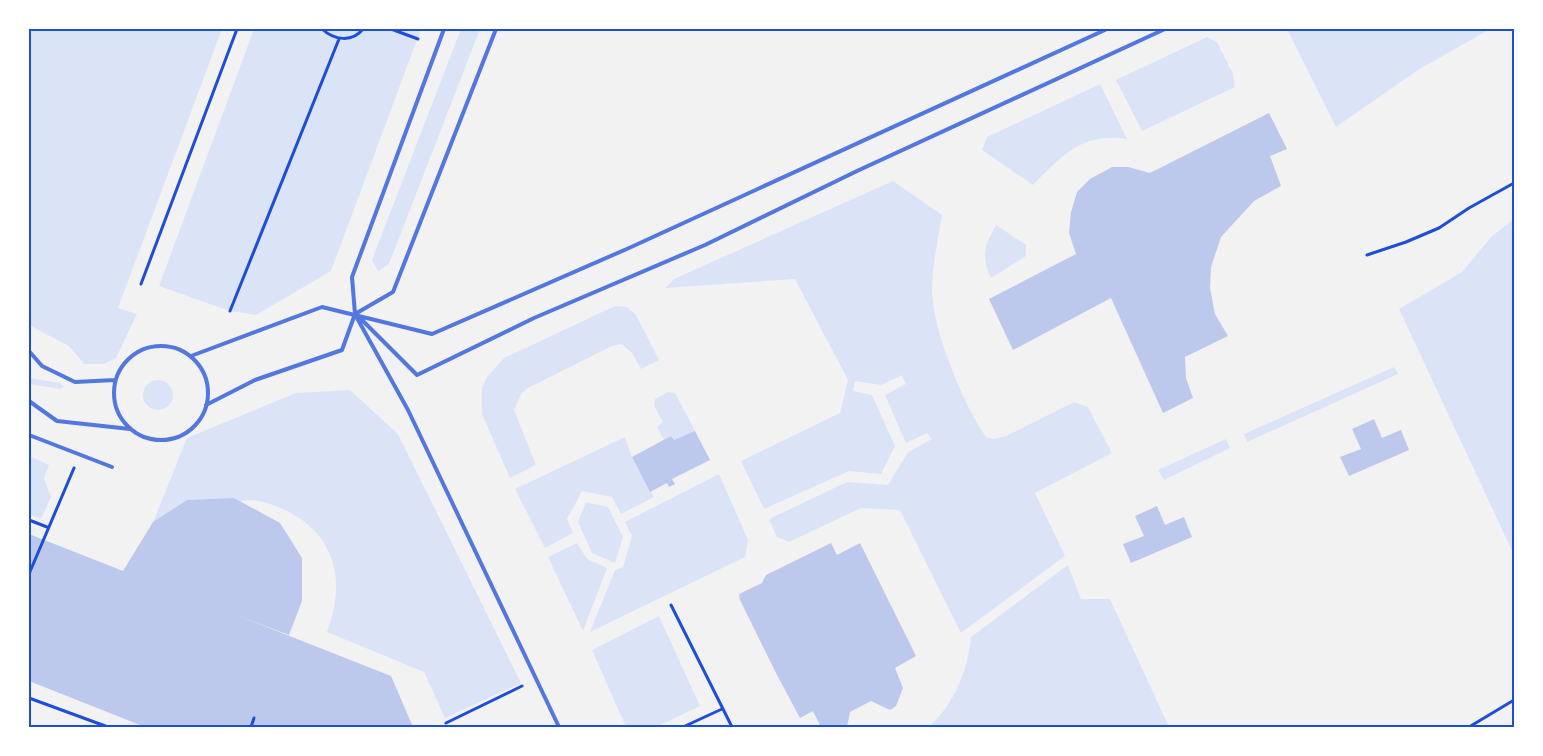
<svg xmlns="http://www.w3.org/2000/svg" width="1543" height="756" font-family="'Varela Round',sans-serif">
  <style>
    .green { fill: #dbe4f7 }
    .building { fill: #bdc9ec }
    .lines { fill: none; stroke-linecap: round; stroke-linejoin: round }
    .path { stroke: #1d4ed8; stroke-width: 3 }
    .service { stroke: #5277de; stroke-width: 4 }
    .neatline { fill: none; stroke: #1d4ed8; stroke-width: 2 }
  </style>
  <rect width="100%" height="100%" fill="#f2f2f2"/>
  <path class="green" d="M 29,29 L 222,29 L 118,308 L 137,314 L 116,358 L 104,364 L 84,364 L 69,346 L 29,325 Z
    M 254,29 L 421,29 L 331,271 L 256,315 L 230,311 L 159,286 Z
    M 461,29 L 480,29 L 389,264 L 378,271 L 372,260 Z
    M 1287,29 L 1490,29 L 1418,70 L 1336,127 Z
    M 1207,37 L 1217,42 L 1233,74 L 1235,87 L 1142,131 L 1116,80 Z
    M 1100,84 L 1127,139 C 1082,132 1062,156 1033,185 L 982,150 L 987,137 Z
    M 893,181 L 942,215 C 938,240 932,266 932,291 C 933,331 963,404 986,437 L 994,439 L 1006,436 L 1074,402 L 1088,407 L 1112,453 L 1035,493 L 1065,556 L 961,633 L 900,510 L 861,508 L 789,542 L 777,537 L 769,519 L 847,482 L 888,485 L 908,452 L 932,439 L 927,433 L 906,443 L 885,395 L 906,384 L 902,375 L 881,385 L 855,381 L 853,391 L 872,395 L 895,446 L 881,474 L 849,471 L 764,509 L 741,461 L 840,413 L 848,380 L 795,279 L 665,288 L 674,279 Z
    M 1514,219 L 1514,555 L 1399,309 L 1462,272 L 1491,237 Z
    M 996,225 L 1026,245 L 1026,256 L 991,278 C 981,255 984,247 996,225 Z
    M 615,306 L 627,307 L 636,315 L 659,360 L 641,369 L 632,353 L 622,344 L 612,346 L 528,388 L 521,394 L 514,410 L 536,465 L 510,478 L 482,414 L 482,388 L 487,377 L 504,358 Z
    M 1394,367 L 1398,374 L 1247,442 L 1244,434 Z
    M 29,378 L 60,383 L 64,387 L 60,389 L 29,384 Z
    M143 395a15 15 0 1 1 30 0a15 15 0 1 1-30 0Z
    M 350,390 L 398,434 L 521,683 L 445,718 L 424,672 L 327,632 C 345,583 338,537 287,511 C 272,504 257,498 240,501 C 232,502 223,509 216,513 C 190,528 165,542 139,557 L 187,438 L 296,393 Z
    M 668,392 L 675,393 L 695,431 L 674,440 L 671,436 L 664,440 L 657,427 L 663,422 L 654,406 L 655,399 Z
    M 625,437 L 632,457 L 654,497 L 621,514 L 612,497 L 582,491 L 567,519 L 573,533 L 545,548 L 515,489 Z
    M 1226,439 L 1230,448 L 1164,480 L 1158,470 Z
    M 29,456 L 49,465 L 44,478 L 51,497 L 41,519 L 29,514 Z
    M 719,474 L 748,540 L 745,557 L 590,632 L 615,570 L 623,567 L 632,536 L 625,522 Z
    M 586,502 L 608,507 L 623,537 L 615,563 L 592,553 L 578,522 Z
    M 577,543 L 587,559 L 607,568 L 583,631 L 548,557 Z
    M 1068,565 L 1081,599 L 1110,599 L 1169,727 L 929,727 C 955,702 967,673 971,637 Z
    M 659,616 L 700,706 L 656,727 L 626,727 L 592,650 Z"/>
  <path class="building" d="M 1269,113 L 1287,149 L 1270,156 L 1281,186 L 1254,201 L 1221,237 L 1211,267 L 1210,288 L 1215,314 L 1228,336 L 1185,357 L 1186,378 L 1193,398 L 1163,413 L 1111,298 L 1013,350 L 989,299 L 1076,254 L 1069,233 L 1071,212 L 1077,192 L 1090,179 L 1112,167 L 1128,167 L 1150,173 Z
    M 1374,419 L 1382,438 L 1401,430 L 1409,450 L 1349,476 L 1340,457 L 1361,449 L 1352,429 Z
    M 695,431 L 710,460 L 672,479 L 675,484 L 669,487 L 667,483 L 650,492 L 632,457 L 671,436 L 674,440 Z
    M 234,498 L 280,523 L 302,558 L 302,601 L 289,635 L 231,613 L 391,676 L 413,727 L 145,727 L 29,681 L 29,534 L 123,571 L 153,522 L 187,500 Z
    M 1157,506 L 1165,525 L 1184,517 L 1192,537 L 1131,563 L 1123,544 L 1144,536 L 1135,516 Z
    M 831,543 L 837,555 L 860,543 L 916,656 L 895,668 L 903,688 L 896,706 L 890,710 L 871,701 L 850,712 L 847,727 L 821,727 L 813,711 L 800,718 L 777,675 L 740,600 L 739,594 L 762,583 L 766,575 Z"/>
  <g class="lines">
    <path class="path" d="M 322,29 C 334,40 352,43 363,29
      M 391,29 L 418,39
      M 1367,255 L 1406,242 L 1439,228 L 1469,208 L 1514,183
      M 141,284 L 237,29
      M 230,311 L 339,39
      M 29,520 L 47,527
      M 29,574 L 74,468
      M 671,605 L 732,727
      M 29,698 L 108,727
      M 446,723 L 522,686
      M 251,727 L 254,718
      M 683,727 L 722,709
      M 1469,727 L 1514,700"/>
    <path class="service" d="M 355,314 L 393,292 L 496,29
      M 357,315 L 417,375 L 534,318 L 705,245 L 857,171 L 1165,29
      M 357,318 L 408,410 L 559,727
      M114 393a47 47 0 1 1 94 0a47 47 0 1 1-94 0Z
      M 29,351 L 42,366 L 75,382 L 115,380
      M 191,356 L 322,307 L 432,334 L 629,248 L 1107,29
      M 29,401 L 57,421 L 130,429
      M 206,405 L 255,380 L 342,350 L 355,314 L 352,277 L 444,29
      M 29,435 L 112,467"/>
  </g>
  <rect width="1543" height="756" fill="none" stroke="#ffffff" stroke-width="60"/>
  <rect x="30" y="30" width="1483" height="696" class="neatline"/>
</svg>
